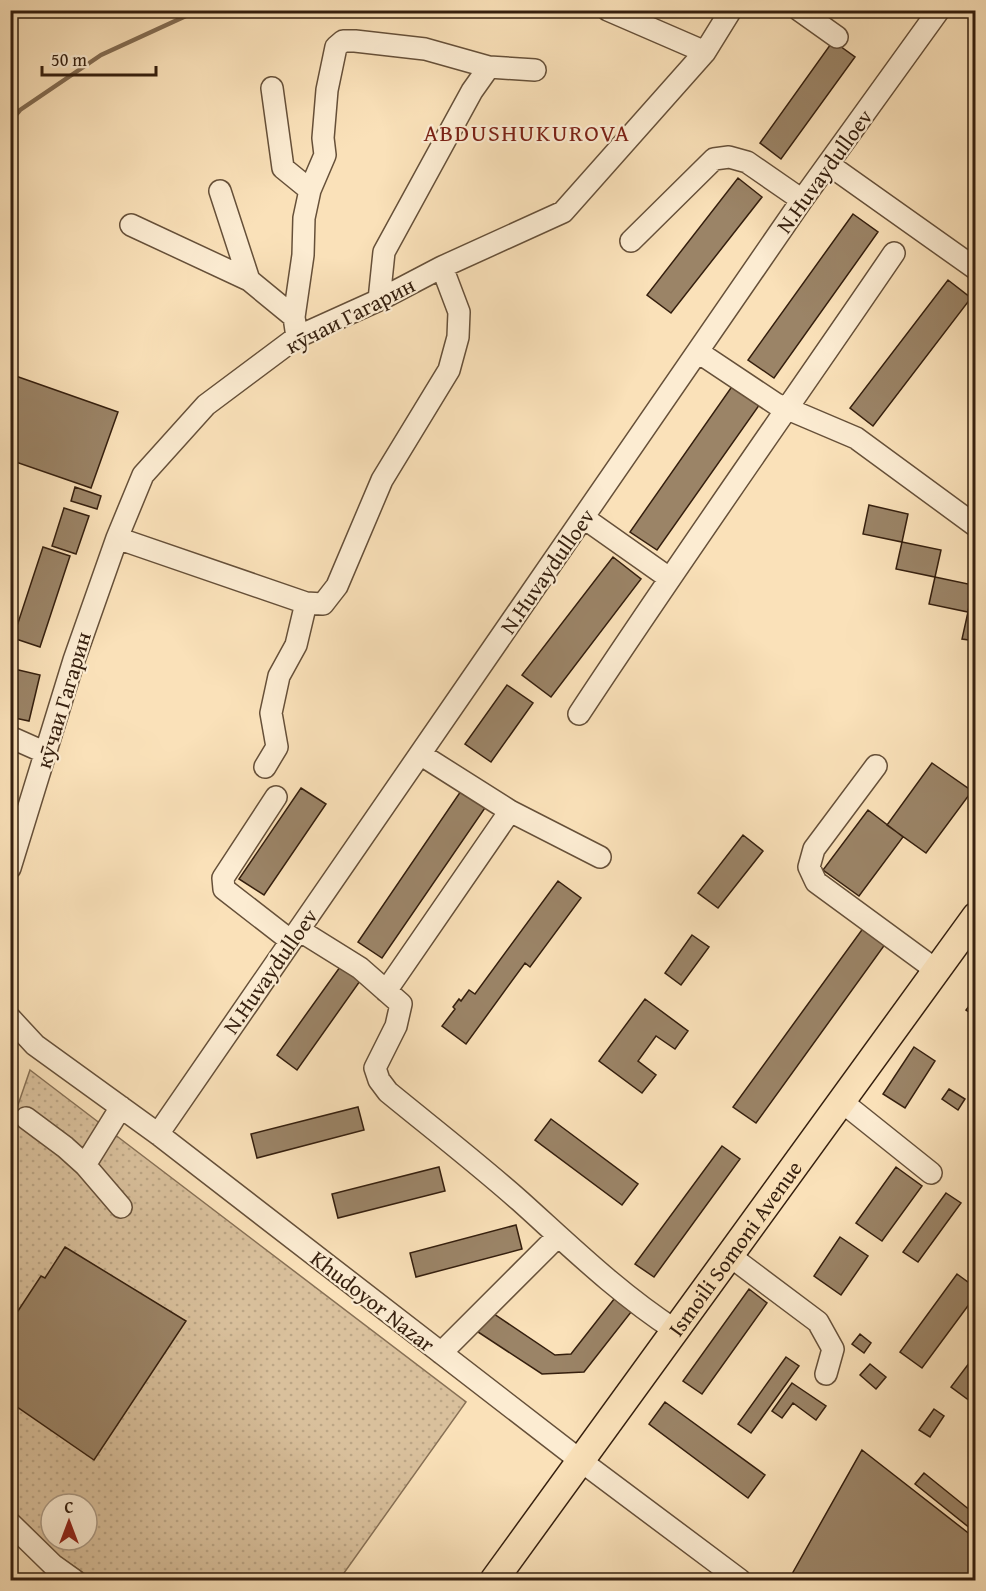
<svg xmlns="http://www.w3.org/2000/svg" width="986" height="1591" font-family="'Gentium Book Plus',serif">
  <style>
    .park { fill: url(#park-dots); stroke: #877055; stroke-width: 1.5; fill-rule: evenodd }
    .lines { fill: none; stroke-linecap: round; stroke-linejoin: round }
    .stream { stroke: #836c52; stroke-width: 4.5 }
    .building { fill: #9b8467; stroke: #351f0e; stroke-width: 1.5 }
    .minor-casing { stroke: #665039; stroke-width: 24 }
    .major-casing { stroke: #351f0e; stroke-width: 30 }
    .minor { stroke: #fcecd2; stroke-width: 21 }
    .major { stroke: #fae1b9; stroke-width: 27 }
    .labels { text-anchor: middle; stroke-width: 4.5; stroke-linejoin: round; paint-order: stroke }
    .street-label { font-size: 22px; fill: #351f0e; stroke: #fcecd2 }
    .neighbourhood-label { font-size: 24px; letter-spacing: 1.5px; fill: #7a1f14; stroke: #fcecd2 }
  </style>
  <defs>
    <pattern id="park-dots" width="8" height="8" patternUnits="userSpaceOnUse" patternTransform="scale(1.5)"><rect width="8" height="8" fill="#d9c09c"/><path d="M2 2h.1M6 6h.1" fill="none" stroke="#bba585" stroke-width="1.8" stroke-linecap="round"/></pattern>
  </defs>
  <rect width="100%" height="100%" fill="#fae1b9"/>
  <filter id="stains"><feTurbulence type="fractalNoise" baseFrequency=".00333" numOctaves="4"/><feColorMatrix values="0 0 0 0 .2 0 0 0 0 .09 0 0 0 0 .02 0 0 0 .5 -.17"/></filter>
  <radialGradient id="worn" r=".72"><stop offset=".6" stop-color="#630" stop-opacity="0"/><stop offset="1" stop-color="#630" stop-opacity=".3"/></radialGradient>
  <path class="park" d="M 30,1070 L 466,1402 L 339,1580 L 94,1580 L 53,1552 L 11,1511 L 10,1128 ZM 51,1504 L 87,1504 L 87,1540 L 51,1540 Z"/>
  <g class="lines">
    <path class="stream" d="M 10,122 L 20,110 L 101,55 L 199,10"/>
  </g>
  <path class="building" d="M 833,41 L 855,57 L 781,159 L 760,143 Z
    M 738,178 L 762,197 L 671,313 L 647,295 Z
    M 853,214 L 878,232 L 774,378 L 748,360 Z
    M 948,280 L 971,298 L 873,426 L 850,408 Z
    M 10,374 L 118,412 L 91,488 L 10,460 Z
    M 733,385 L 760,404 L 657,550 L 630,532 Z
    M 75,487 L 101,496 L 97,509 L 71,501 Z
    M 869,505 L 908,514 L 902,542 L 863,534 Z
    M 64,508 L 89,516 L 76,554 L 52,546 Z
    M 902,542 L 941,550 L 935,577 L 896,569 Z
    M 43,547 L 70,556 L 40,647 L 13,638 Z
    M 613,557 L 641,579 L 551,697 L 522,675 Z
    M 935,577 L 973,585 L 968,612 L 929,604 Z
    M 968,612 L 976,614 L 976,641 L 962,639 Z
    M 10,668 L 40,675 L 29,721 L 10,717 Z
    M 507,685 L 533,703 L 491,762 L 465,744 Z
    M 932,763 L 972,791 L 926,853 L 887,825 Z
    M 301,788 L 326,804 L 264,895 L 239,879 Z
    M 463,788 L 487,805 L 382,958 L 358,942 Z
    M 868,810 L 903,837 L 859,896 L 823,870 Z
    M 743,835 L 763,851 L 718,908 L 698,893 Z
    M 558,881 L 581,898 L 530,967 L 525,963 L 466,1044 L 442,1026 L 455,1009 L 453,1007 L 459,999 L 461,1001 L 469,990 L 475,994 Z
    M 864,927 L 886,943 L 756,1123 L 733,1107 Z
    M 692,935 L 709,947 L 681,985 L 665,973 Z
    M 340,967 L 360,981 L 297,1070 L 277,1055 Z
    M 976,997 L 976,1017 L 966,1010 Z
    M 645,999 L 688,1031 L 675,1049 L 656,1036 L 638,1061 L 656,1075 L 642,1093 L 599,1061 Z
    M 914,1047 L 935,1061 L 905,1108 L 883,1094 Z
    M 949,1089 L 965,1099 L 958,1110 L 942,1099 Z
    M 358,1107 L 364,1130 L 257,1158 L 251,1134 Z
    M 551,1119 L 638,1184 L 622,1205 L 535,1140 Z
    M 722,1146 L 740,1159 L 654,1277 L 635,1264 Z
    M 439,1167 L 445,1191 L 338,1218 L 332,1194 Z
    M 896,1167 L 922,1186 L 882,1241 L 856,1223 Z
    M 946,1193 L 961,1203 L 918,1262 L 903,1252 Z
    M 516,1225 L 522,1249 L 416,1277 L 410,1253 Z
    M 840,1237 L 868,1256 L 841,1295 L 814,1276 Z
    M 65,1247 L 186,1321 L 94,1460 L 10,1402 L 10,1323 L 41,1276 L 45,1278 Z
    M 957,1274 L 976,1288 L 976,1295 L 922,1368 L 900,1352 Z
    M 749,1289 L 767,1303 L 702,1394 L 683,1381 Z
    M 618,1294 L 635,1307 L 584,1372 L 542,1374 L 478,1332 L 491,1312 L 555,1355 L 571,1354 Z
    M 860,1334 L 871,1343 L 864,1353 L 852,1344 Z
    M 976,1354 L 976,1401 L 974,1404 L 951,1387 Z
    M 786,1357 L 799,1366 L 751,1433 L 738,1424 Z
    M 870,1364 L 886,1377 L 876,1389 L 860,1375 Z
    M 792,1383 L 826,1406 L 816,1420 L 793,1403 L 782,1418 L 772,1411 Z
    M 665,1402 L 765,1475 L 748,1498 L 649,1424 Z
    M 934,1409 L 944,1416 L 930,1437 L 919,1430 Z
    M 862,1450 L 976,1539 L 976,1570 L 968,1580 L 800,1580 L 792,1574 Z
    M 924,1473 L 976,1515 L 976,1533 L 915,1484 Z"/>
  <g class="lines">
    <g class="minor-casing">
      <path id="minor" d="M 608,10 L 705,52
        M 799,10 L 837,37
        M 272,88 L 283,168 L 310,190
        M 828,164 L 976,269
        M 220,191 L 249,280
        M 131,225 L 249,280 L 294,317
        M 631,241 L 714,159 L 729,157 L 747,162 L 802,200
        M 379,300 L 384,252 L 472,91 L 489,67 L 535,70
        M 297,337 L 294,317 L 303,255 L 304,218 L 310,190 L 325,155 L 323,138 L 327,90 L 336,47 L 343,41 L 355,41 L 425,49 L 489,67
        M 698,352 L 776,404 L 856,438 L 976,526
        M 584,518 L 669,578
        M 117,538 L 306,603 L 323,604 L 337,586 L 382,480 L 449,370 L 458,337 L 459,312 L 442,267
        M 579,714 C 681,559 789,407 894,253
        M 10,737 L 46,753
        M 420,754 L 510,811 L 600,857
        M 876,766 L 814,849 L 809,867 L 816,882 L 936,970
        M 265,767 L 277,747 L 271,713 L 279,676 L 296,645 L 306,603
        M 276,797 L 223,878 L 224,889 L 291,941
        M 10,868 L 74,660 L 117,538 L 143,475 L 206,405 L 297,337 L 379,300 L 442,267 L 563,212 L 705,52 L 731,10
        M 299,930 L 360,968 L 401,1004 L 396,1026 L 375,1068 L 379,1080 L 388,1092 C 432,1128 477,1163 520,1201 C 570,1246 618,1293 675,1330
        M 386,991 L 510,811
        M 10,1018 L 35,1045 L 158,1134 L 581,1461 L 740,1580
        M 841,1101 L 931,1173
        M 121,1107 L 85,1165 L 121,1207
        M 26,1118 L 65,1147 L 85,1165
        M 158,1134 L 802,200 L 939,10
        M 730,1256 L 818,1322 L 833,1349 L 826,1374
        M 441,1353 L 558,1236
        M 10,1523 L 53,1565 L 74,1580"/>
    </g>
    <g class="major-casing">
      <g id="major">
        <path id="s1" d="M 494,1580 L 976,916"/>
      </g>
    </g>
    <use href="#minor" class="minor"/>
    <use href="#major" class="major"/>
  </g>
  <g class="labels">
    <g class="street-label">
      <text transform="translate(824 171) rotate(-54)" y="8">N.Huvaydulloev</text>
      <text transform="translate(350 315) rotate(-27)" y="8">кӯчаи Гагарин</text>
      <text transform="translate(547 571) rotate(-55)" y="8">N.Huvaydulloev</text>
      <text transform="translate(63 700) rotate(-73)" y="8">кӯчаи Гагарин</text>
      <text transform="translate(270 971) rotate(-55)" y="8">N.Huvaydulloev</text>
      <text dy="8" stroke="none"><textPath href="#s1" startOffset="410">Ismoili Somoni Avenue</textPath></text>
      <text transform="translate(373 1301) rotate(38)" y="8">Khudoyor Nazar</text>
    </g>
    <g class="neighbourhood-label">
      <text x="527" y="141">ABDUSHUKUROVA</text>
    </g>
  </g>
  <rect width="986" height="1591" fill="none" stroke="#fae1b9" stroke-width="36"/>
  <rect x="12" y="12" width="962" height="1567" fill="none" stroke="#351f0e" stroke-width="3"/>
  <rect x="18" y="18" width="950" height="1555" fill="none" stroke="#351f0e" stroke-width="1.5"/>
  <g transform="translate(69 1522)"><circle r="28" fill="#fcecd2" stroke="#ac9a84" stroke-width="1.5"/>
  <path d="M0-4.5L10 22L0 15L-10 22Z" fill="#8f2418"/>
  <text y="-9" font-size="16" font-weight="bold" text-anchor="middle" fill="#351f0e">С</text>
  </g>
  <path d="M42 66v9h114v-9" fill="none" stroke="#351f0e" stroke-width="3"/>
  <text x="51" y="66" font-size="18" fill="#351f0e" stroke="#fcecd2" stroke-width="4.5" paint-order="stroke">50 m</text>
  <rect width="100%" height="100%" filter="url(#stains)"/>
  <rect width="100%" height="100%" fill="url(#worn)"/>
</svg>
